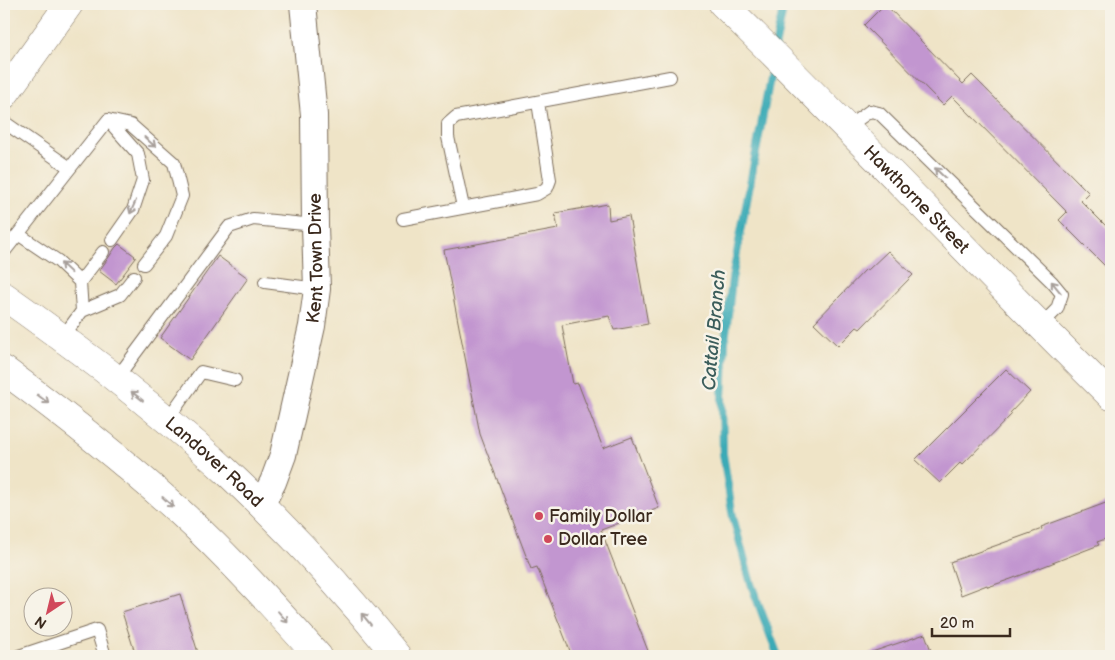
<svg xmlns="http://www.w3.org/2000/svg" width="1115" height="660" font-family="'Balsamiq Sans',sans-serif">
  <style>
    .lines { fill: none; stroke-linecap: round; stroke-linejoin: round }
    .stream { stroke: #3aaab6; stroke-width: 8 }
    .building { fill: #c296d0 }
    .service-casing { stroke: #7a6b59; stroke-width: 14 }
    .minor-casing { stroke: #7a6b59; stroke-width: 28 }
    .tertiary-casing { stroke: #7a6b59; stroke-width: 29 }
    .primary-casing { stroke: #7a6b59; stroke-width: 29 }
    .service { stroke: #fff; stroke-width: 12 }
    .minor { stroke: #fff; stroke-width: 26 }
    .tertiary { stroke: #fff; stroke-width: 28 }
    .primary { stroke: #fff; stroke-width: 28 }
    .oneway { stroke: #a79f9a }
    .poi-dot { fill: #d1495b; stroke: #f7f3e8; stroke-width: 2 }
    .labels { text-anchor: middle; stroke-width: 5; stroke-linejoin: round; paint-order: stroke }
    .street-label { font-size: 18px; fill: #3b2a1e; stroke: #f7f3e8 }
    .poi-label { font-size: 18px; fill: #3b2a1e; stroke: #f7f3e8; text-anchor: start }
    .water-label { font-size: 19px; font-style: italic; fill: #3b5d5b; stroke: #f7f3e8 }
  </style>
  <rect width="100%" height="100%" fill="#f7f3e8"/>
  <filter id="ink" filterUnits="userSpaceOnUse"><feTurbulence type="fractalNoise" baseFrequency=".02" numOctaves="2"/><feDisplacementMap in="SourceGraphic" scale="10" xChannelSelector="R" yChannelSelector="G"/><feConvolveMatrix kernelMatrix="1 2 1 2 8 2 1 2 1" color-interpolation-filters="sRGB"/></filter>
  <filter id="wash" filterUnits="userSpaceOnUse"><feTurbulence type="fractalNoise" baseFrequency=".0096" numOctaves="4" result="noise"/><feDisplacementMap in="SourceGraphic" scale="20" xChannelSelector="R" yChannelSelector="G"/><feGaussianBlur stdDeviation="1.12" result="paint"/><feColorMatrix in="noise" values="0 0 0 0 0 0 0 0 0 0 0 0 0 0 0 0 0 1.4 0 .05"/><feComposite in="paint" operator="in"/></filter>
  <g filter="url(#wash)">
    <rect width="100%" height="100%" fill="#efe4c7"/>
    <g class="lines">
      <path class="stream" d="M 775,48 L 784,4
        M 773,62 L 732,279 L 725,342 L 722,397 L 723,454 L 733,517 L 751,584 L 778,656"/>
    </g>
    <g id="blocks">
      <path class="building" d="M 885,4 L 963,84 L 972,75 L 1089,193 L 1081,201 L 1111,231 L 1111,272 L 1059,220 L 1067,212 L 952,96 L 943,105 L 864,25 Z
        M 608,204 L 609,220 L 629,216 L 648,324 L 614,330 L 609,316 L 562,325 L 573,384 L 578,383 L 603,448 L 632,437 L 659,508 L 601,530 L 650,656 L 572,656 L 537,567 L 531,569 L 480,434 L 444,250 L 558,229 L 555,213 Z
        M 119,244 L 135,256 L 134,257 L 136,258 L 116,284 L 99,271 L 109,257 L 115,248 Z
        M 888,251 L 913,275 L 860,329 L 857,327 L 838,346 L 814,323 L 866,269 L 868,270 Z
        M 218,256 L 248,278 L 190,360 L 160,338 Z
        M 1006,369 L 1030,392 L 1010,413 L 1012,414 L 962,465 L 960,463 L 940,483 L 915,460 Z
        M 1111,501 L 1111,537 L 1097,542 L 1099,545 L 1011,579 L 988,587 L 987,585 L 961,595 L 950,562 L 1042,529 L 1041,527 Z
        M 180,594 L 199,656 L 136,656 L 122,612 Z
        M 925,634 L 933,656 L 870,656 L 869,653 Z"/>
    </g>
  </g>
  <g filter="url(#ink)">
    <use href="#blocks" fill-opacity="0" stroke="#7a6b59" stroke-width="1"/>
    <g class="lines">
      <g class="service-casing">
        <path id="service" d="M 108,120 L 131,125 L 174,163 L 182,196 L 166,236 L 144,264
          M 108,120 L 138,154 L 143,180 L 133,210 L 112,240
          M 4,122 L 70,168
          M 846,128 L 870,111 L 879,113 L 1052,282 L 1062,294 L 1057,309 L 1040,326
          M 463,207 L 448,137 L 448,124 L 456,117 L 670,77
          M 403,219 L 537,194 L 547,188 L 550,180 L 538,102
          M 18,234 L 58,261 L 80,282 L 82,311
          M 4,252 L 108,120
          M 80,282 L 103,252
          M 265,282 L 317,289
          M 62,338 L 82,311 L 120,295 L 134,277
          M 116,379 L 229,227 L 253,219 L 315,225
          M 167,420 L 201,372 L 235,380
          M 19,656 L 97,630 L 105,656"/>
      </g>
      <g class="minor-casing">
        <g id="minor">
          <path id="s1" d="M 261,505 L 273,482 L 283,455 L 312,326 L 317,289 L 315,225 L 314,115 L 303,4"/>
        </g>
      </g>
      <g class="tertiary-casing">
        <g id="tertiary">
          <path id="s2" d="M 723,4 C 854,132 980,267 1111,396"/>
          <path d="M 4,95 L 69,4"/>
        </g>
      </g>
      <g class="primary-casing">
        <g id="primary">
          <path id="s3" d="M 4,296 C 38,320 72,345 105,370 C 147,403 188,436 227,472 C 288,529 345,591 397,656"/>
          <path d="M 4,370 C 65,415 125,462 181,513 C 230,558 274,607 318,656"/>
        </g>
      </g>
      <use href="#service" class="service"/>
      <use href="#minor" class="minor"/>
      <use href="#tertiary" class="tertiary"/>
      <use href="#primary" class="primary"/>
    </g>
    <defs><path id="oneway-shaft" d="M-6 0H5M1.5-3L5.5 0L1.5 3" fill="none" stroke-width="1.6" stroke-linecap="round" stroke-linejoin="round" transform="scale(1.25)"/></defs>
    <g class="oneway">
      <use href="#oneway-shaft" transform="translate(150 142) rotate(42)"/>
      <use href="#oneway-shaft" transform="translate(940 173) rotate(-136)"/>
      <use href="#oneway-shaft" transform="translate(133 207) rotate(114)"/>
      <use href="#oneway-shaft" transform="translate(66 268) rotate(-137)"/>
      <use href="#oneway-shaft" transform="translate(1056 287) rotate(-129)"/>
      <use href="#oneway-shaft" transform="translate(137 396) rotate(-142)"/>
      <use href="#oneway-shaft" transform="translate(43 399) rotate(37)"/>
      <use href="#oneway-shaft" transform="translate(168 502) rotate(42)"/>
      <use href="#oneway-shaft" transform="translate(283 617) rotate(49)"/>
      <use href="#oneway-shaft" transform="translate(366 619) rotate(-130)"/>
    </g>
  </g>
  <g class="poi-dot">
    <circle cx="539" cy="516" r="5"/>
    <circle cx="548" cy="539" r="5"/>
  </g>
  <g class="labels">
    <g class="street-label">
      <text dy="6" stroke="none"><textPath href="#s2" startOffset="275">Hawthorne Street</textPath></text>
      <text dy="6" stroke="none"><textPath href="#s1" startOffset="255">Kent Town Drive</textPath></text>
      <text dy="6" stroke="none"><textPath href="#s3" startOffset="268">Landover Road</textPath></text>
    </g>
    <g class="poi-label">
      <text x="549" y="522">Family Dollar</text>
      <text x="558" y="545">Dollar Tree</text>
    </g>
    <g class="water-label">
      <text transform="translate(713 330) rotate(-85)" y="7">Cattail Branch</text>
    </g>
  </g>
  <rect width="1115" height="660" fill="none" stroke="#f7f3e8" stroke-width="20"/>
  <g transform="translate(48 612) rotate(215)"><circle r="24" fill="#f7f3e8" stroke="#aca397"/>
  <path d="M0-4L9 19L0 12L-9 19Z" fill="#d1495b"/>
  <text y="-8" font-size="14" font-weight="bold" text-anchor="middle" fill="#3b2a1e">N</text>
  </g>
  <path d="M932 628v8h78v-8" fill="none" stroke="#3b2a1e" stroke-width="2.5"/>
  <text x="940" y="628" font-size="15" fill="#3b2a1e" stroke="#f7f3e8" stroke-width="4" paint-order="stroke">20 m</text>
</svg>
